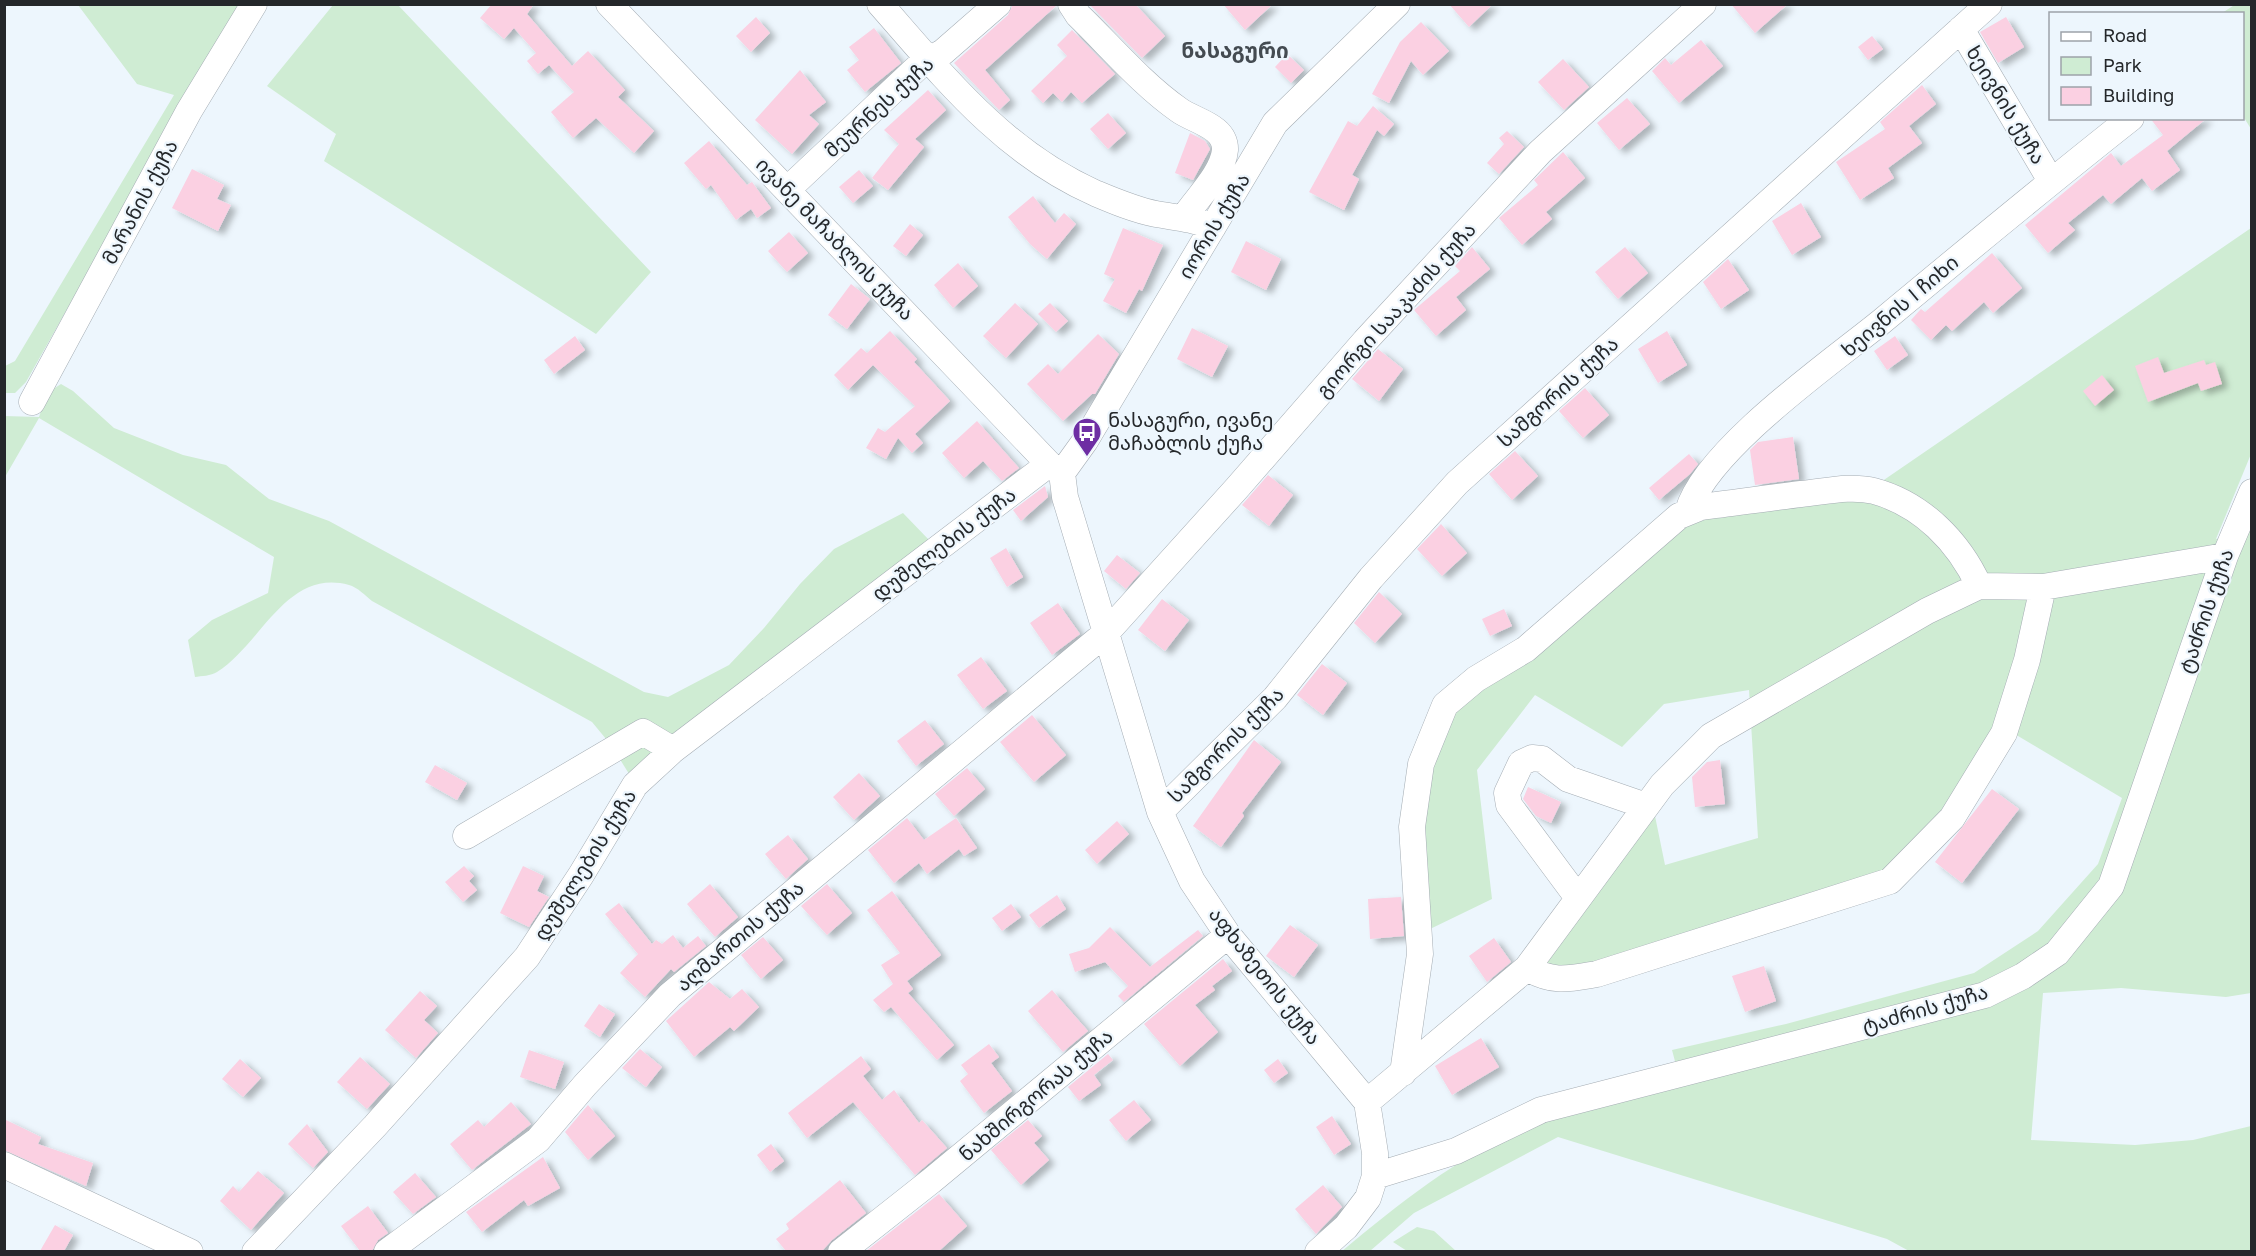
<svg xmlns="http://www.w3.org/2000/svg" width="2256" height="1256" font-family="'Golos Text','Noto Sans Georgian',sans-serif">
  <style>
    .green { fill: #cfecd3 }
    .building { fill: #fbd0e2; filter: url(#shadow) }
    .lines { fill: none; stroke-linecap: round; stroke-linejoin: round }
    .minor-casing { stroke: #a5adb4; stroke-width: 27 }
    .minor { stroke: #fff; stroke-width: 26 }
    .labels { text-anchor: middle; stroke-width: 4.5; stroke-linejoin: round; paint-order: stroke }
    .street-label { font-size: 20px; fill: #24272a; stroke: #edf6fd }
    .poi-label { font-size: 20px; fill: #24272a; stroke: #edf6fd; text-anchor: start }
    .neighbourhood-label { font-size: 21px; font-weight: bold; fill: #444b51; stroke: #edf6fd }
  </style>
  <defs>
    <filter id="shadow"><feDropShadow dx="6" dy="4" stdDeviation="3" flood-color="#0004"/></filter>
  </defs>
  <rect width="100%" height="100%" fill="#edf6fd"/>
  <path class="green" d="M 2236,4 L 2251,5 L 2251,129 L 2243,116 L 2242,14 L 2222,13 Z
    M 78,5 L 242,5 L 200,73 L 26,382 L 15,393 L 5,393 L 5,366 L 15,361 L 174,95 L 137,84 Z
    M 333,5 L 398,5 L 651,272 L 596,334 L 324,161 L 336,134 L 267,86 Z
    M 2251,228 L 2251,454 L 2216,539 L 2251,531 L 2251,993 L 2226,997 L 2121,988 L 2043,993 L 2031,1140 L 2135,1145 L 2193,1140 L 2251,1126 L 2251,1251 L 1909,1251 L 1887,1239 L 1558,1137 L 1414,1213 L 1370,1251 L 1341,1252 C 1403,1200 1467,1149 1543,1121 C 1587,1105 1636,1096 1681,1084 L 1672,1050 L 1786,1024 L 1974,973 L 2038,931 L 2098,864 L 2122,798 L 2013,733 L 1913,867 L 1552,986 L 1530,985 L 1655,816 L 1665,865 L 1758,838 L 1749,690 L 1664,704 L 1622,747 L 1535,695 L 1477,770 L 1492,899 L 1428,930 L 1421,830 L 1429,772 L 1459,701 L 1685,522 L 1878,484 Z
    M 61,384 L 73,391 L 114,428 L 183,455 L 226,465 L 269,499 L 329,521 L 644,692 L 668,697 L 729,665 L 764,628 L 800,584 L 834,549 L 903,513 L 930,541 L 631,777 L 611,745 L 592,722 L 372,601 C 366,596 357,587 349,585 C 286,568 261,645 217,672 C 211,676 201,676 195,677 L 188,640 L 212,620 L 268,593 L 274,557 L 39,418 L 5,477 L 4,416 L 39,417 L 47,393 Z
    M 1417,1227 L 1434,1231 L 1456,1251 L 1407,1251 L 1393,1242 Z"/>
  <path class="building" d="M 492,4 L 534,4 L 527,14 L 572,66 L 588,51 L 625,90 L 618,97 L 654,131 L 634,153 L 596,118 L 573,138 L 551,112 L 574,92 L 549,65 L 538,74 L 527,61 L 536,53 L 514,28 L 504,39 L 480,18 Z
    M 1013,4 L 1056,6 L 985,70 L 1010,100 L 999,110 L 954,63 L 1008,15 Z
    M 1089,4 L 1135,4 L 1165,36 L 1142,58 Z
    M 1223,4 L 1273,4 L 1245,30 Z
    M 1449,4 L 1493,4 L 1469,27 Z
    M 1731,4 L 1788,4 L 1755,33 Z
    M 756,17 L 770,33 L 751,52 L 736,36 Z
    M 2006,17 L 2024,47 L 1998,63 L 1980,32 Z
    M 1421,22 L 1449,51 L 1423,75 L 1411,61 L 1389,103 L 1372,94 L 1400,42 Z
    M 874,28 L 901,63 L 865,92 L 847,70 L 859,60 L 849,47 Z
    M 1072,30 L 1115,74 L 1082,103 L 1071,92 L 1062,102 L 1053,93 L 1043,103 L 1031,91 L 1067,56 L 1057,45 Z
    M 1872,36 L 1883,49 L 1868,60 L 1858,47 Z
    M 1701,40 L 1723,66 L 1679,103 L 1652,71 L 1665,58 L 1671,65 Z
    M 1287,54 L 1304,70 L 1291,83 L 1275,67 Z
    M 1563,59 L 1589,87 L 1564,110 L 1538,82 Z
    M 800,70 L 826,102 L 809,115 L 819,124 L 792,154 L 755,120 Z
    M 1922,85 L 1936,104 L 1909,126 L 1922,143 L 1888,168 L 1894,178 L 1860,200 L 1836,162 L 1885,129 L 1880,122 Z
    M 928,90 L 946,110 L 915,139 L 924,147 L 888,190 L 872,178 L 899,144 L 884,130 Z
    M 1627,98 L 1650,124 L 1619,150 L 1597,123 Z
    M 1373,106 L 1394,124 L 1384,136 L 1377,130 L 1352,175 L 1359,179 L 1344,210 L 1309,192 L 1348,121 L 1357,126 Z
    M 1108,113 L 1126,133 L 1108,149 L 1090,129 Z
    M 2150,118 L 2207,118 L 2167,151 L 2180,170 L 2152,191 L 2142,178 L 2111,204 L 2103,195 L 2068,223 L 2075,230 L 2048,253 L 2025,225 L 2111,153 L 2121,166 L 2163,135 Z
    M 1507,131 L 1524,147 L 1499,174 L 1487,163 L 1504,144 L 1499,138 Z
    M 1190,133 L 1205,141 L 1210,149 L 1193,180 L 1175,173 Z
    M 709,141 L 747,185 L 752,182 L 771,208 L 757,218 L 751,209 L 736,220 L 711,185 L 706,189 L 684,163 Z
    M 1563,152 L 1585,178 L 1546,212 L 1552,219 L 1522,245 L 1499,218 L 1538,185 L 1534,180 Z
    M 192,169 L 224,185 L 217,199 L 231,205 L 218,231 L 172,208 Z
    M 859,170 L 873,186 L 853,203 L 839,187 Z
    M 1033,196 L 1055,223 L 1064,213 L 1076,224 L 1047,259 L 1030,244 L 1008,217 Z
    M 1801,203 L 1821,237 L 1792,255 L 1772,221 Z
    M 910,224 L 923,235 L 906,256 L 893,246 Z
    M 1123,228 L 1163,245 L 1142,291 L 1139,289 L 1126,313 L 1103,301 L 1115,279 L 1104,274 Z
    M 789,232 L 808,253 L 787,272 L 768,251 Z
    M 1246,241 L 1281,259 L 1266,290 L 1231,272 Z
    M 1472,247 L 1490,269 L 1456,297 L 1466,310 L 1436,336 L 1414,310 L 1460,271 L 1455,266 Z
    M 1625,247 L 1648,273 L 1618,299 L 1595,272 Z
    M 1992,253 L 2022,288 L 1993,313 L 1984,302 L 1952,331 L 1946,325 L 1931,340 L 1911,320 L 1921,309 L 1925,312 Z
    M 1728,259 L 1749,290 L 1721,309 L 1703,282 Z
    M 958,263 L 978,286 L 953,308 L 934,285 Z
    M 851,284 L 870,299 L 847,329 L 828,315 Z
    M 1015,303 L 1038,324 L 1006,358 L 983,336 Z
    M 1050,303 L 1068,321 L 1056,332 L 1038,314 Z
    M 1192,328 L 1228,346 L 1212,377 L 1177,359 Z
    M 890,331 L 917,359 L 914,362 L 950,401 L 915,434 L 923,443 L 912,453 L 898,438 L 886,459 L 866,448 L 878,428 L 885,432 L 915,406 L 873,365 L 848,390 L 834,375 L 861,348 L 867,353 Z
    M 1667,331 L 1687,365 L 1658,383 L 1638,349 Z
    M 1098,334 L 1119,354 L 1095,394 L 1092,394 L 1063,421 L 1027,384 L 1048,364 L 1058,374 Z
    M 575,336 L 585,350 L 554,374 L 544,360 Z
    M 1895,336 L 1908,355 L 1887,370 L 1874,351 Z
    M 1378,349 L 1403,369 L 1379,401 L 1352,379 Z
    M 2158,357 L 2164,373 L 2204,360 L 2206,365 L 2215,362 L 2222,384 L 2201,391 L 2198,383 L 2148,402 L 2135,366 Z
    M 2102,375 L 2114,390 L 2095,406 L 2083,391 Z
    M 1585,388 L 1609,415 L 1583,438 L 1559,411 Z
    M 977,421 L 1019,468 L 1002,481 L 983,461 L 964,478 L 942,453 Z
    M 1793,437 L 1799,479 L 1755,485 L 1750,450 L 1758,442 Z
    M 1515,451 L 1538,476 L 1512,500 L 1489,474 Z
    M 1689,454 L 1698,464 L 1690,474 L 1659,500 L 1649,488 Z
    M 1268,475 L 1293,495 L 1269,526 L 1242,505 Z
    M 1045,486 L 1048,497 L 1021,521 L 1013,510 Z
    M 1441,524 L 1467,553 L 1442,576 L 1417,549 Z
    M 1006,548 L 1023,577 L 1007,587 L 990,558 Z
    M 1117,555 L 1140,573 L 1126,589 L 1104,571 Z
    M 1379,592 L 1402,614 L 1375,643 L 1354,623 Z
    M 1162,599 L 1189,620 L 1165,651 L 1138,630 Z
    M 1058,603 L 1080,634 L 1052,655 L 1030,623 Z
    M 1504,609 L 1512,626 L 1490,636 L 1482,619 Z
    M 981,657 L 1007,691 L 983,709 L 957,675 Z
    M 1322,664 L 1347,683 L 1323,715 L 1297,695 Z
    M 1032,715 L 1066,755 L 1034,782 L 1000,742 Z
    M 925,720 L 944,744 L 916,766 L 897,741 Z
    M 1254,740 L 1281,762 L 1242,813 L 1244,816 L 1221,847 L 1193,826 Z
    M 1720,760 L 1725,804 L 1695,807 L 1692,777 L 1707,762 Z
    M 435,765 L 467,783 L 457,800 L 425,782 Z
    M 967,768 L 985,789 L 954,816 L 935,794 Z
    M 859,773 L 880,796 L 854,820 L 833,797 Z
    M 1528,787 L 1561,802 L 1551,823 L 1536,816 L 1523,799 Z
    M 1992,789 L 2019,809 L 1962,883 L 1935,862 Z
    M 907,818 L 924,840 L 956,818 L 977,848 L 964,856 L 959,849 L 927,874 L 919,863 L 894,883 L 868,850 Z
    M 1117,821 L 1129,834 L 1097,864 L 1085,850 Z
    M 788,835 L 808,859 L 786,879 L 765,854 Z
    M 464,866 L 474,876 L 469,881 L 477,890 L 463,902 L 445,882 Z
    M 523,866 L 544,876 L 537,891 L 549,897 L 529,927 L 500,913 Z
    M 710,884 L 738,917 L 715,937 L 687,904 Z
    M 827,884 L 852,913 L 827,935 L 801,906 Z
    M 892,891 L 941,955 L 907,981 L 913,989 L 908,993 L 954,1045 L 937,1060 L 891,1007 L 884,1012 L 873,1000 L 893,984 L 881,965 L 900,953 L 867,910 Z
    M 1057,895 L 1066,909 L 1039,928 L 1029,915 Z
    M 1401,897 L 1404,936 L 1370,939 L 1368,899 Z
    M 619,903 L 652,944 L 656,940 L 662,944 L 673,935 L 683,948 L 698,936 L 706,946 L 674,972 L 671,969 L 645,997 L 620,973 L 638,954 L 605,914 Z
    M 1011,904 L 1021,917 L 1002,931 L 992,918 Z
    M 1290,925 L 1318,945 L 1294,977 L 1266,956 Z
    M 1110,927 L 1150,967 L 1198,930 L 1203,936 L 1124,1002 L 1118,996 L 1128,986 L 1105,962 L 1075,972 L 1069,954 L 1089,948 Z
    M 763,937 L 783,960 L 761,979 L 741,955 Z
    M 1494,938 L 1511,962 L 1487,982 L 1469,956 Z
    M 1223,959 L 1232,971 L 1212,986 L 1215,990 L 1195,1005 L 1218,1032 L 1180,1066 L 1144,1024 Z
    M 1764,966 L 1776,1001 L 1745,1012 L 1732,976 Z
    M 709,982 L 730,999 L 742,989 L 759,1007 L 734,1031 L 730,1027 L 694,1057 L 666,1021 Z
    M 1052,990 L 1088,1031 L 1063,1052 L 1028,1011 Z
    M 420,991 L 437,1006 L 424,1020 L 438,1033 L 416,1058 L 385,1030 Z
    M 599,1004 L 615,1014 L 600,1037 L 584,1026 Z
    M 1481,1038 L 1499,1067 L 1452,1095 L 1435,1066 Z
    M 989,1044 L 999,1057 L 991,1063 L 1012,1091 L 984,1113 L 960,1081 L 968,1074 L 961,1065 Z
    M 640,1049 L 662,1067 L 646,1087 L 622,1068 Z
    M 529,1050 L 564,1062 L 555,1089 L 520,1077 Z
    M 1108,1054 L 1113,1060 L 1094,1075 L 1101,1085 L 1079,1101 L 1068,1087 Z
    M 861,1056 L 871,1069 L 863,1076 L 882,1100 L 894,1090 L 919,1123 L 922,1120 L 947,1148 L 915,1175 L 853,1102 L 807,1138 L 788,1113 Z
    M 360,1057 L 390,1084 L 367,1109 L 337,1082 Z
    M 240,1059 L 261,1078 L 243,1097 L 222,1079 Z
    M 1278,1059 L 1288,1073 L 1274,1083 L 1264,1070 Z
    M 1134,1100 L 1151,1120 L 1126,1141 L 1109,1120 Z
    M 511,1102 L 531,1124 L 472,1170 L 450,1144 L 478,1120 L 484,1127 Z
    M 588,1105 L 615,1136 L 588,1160 L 565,1132 Z
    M 1332,1116 L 1351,1144 L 1334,1155 L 1316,1127 Z
    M 4,1119 L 41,1137 L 38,1144 L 93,1163 L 86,1186 L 4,1150 Z
    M 1028,1120 L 1042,1136 L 1034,1143 L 1049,1160 L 1021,1185 L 991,1150 Z
    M 307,1124 L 328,1152 L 313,1168 L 288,1144 Z
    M 771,1144 L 784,1161 L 770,1172 L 757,1155 Z
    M 543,1157 L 560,1188 L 528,1206 L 524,1200 L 482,1232 L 466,1212 Z
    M 258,1171 L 284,1193 L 251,1230 L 220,1201 L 233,1186 L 239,1192 Z
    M 415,1173 L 436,1197 L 413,1214 L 393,1192 Z
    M 840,1180 L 866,1213 L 832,1240 L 822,1251 L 786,1251 L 776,1239 L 789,1229 L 786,1224 Z
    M 1323,1185 L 1342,1207 L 1316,1234 L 1295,1209 Z
    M 939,1194 L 967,1226 L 939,1251 L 866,1251 Z
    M 368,1206 L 388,1233 L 378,1240 L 372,1251 L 360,1251 L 341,1226 Z
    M 55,1225 L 73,1235 L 64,1251 L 40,1251 Z"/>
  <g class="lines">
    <g class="minor-casing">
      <path id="minor" d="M 609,4 L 1049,464 L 1062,473
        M 880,4 C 945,78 1003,152 1095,193 C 1114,201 1135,210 1156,214 C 1179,218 1190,218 1213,227
        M 1071,4 L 1078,15 C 1111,47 1142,84 1179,110 C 1194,121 1226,126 1225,150 C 1223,173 1197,198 1185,216
        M 1961,29 L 2051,181
        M 788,189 L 919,66 L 943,52 L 998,4
        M 32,402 L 189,111 L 254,4
        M 1062,473 L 1065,497 L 1160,812 L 1192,881 L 1228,935 L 1367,1102 L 1375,1153 L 1375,1176 L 1368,1198 L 1346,1227 L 1318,1252
        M 1062,473 L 1085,441 L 1275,123 L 1397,4
        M 1688,511 C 1706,450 1829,364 1881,322 C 1964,253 2046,185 2131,118
        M 1160,812 L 1275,698 L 1371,578 L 1457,483 L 1989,4
        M 466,836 L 643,732 L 673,750
        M 1578,898 L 1509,805 L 1507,793 L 1521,763 L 1532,758 L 1542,759 L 1568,779 L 1646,806
        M 1527,968 C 1553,983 1567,979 1597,974 L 1890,881 L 1952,818 L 2004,733 L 2027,660 L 2043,587
        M 1403,1073 L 1420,954 L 1412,827 L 1421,764 L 1445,705 L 1476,679 L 1526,649 L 1679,516 L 1701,507 C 1734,503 1767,498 1801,494 C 1824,492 1850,485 1874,491 C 1922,504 1959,542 1979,586
        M 1367,1102 L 1527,968 L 1662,785 L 1711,736 L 1927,611 L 1979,586 L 2043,587 L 2225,556
        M 4,1165 L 190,1252
        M 1375,1176 L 1456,1151 L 1541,1110 L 1985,995 L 2023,976 L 2057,953 L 2111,886 L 2225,556 L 2252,492
        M 255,1252 L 375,1126 L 527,957 L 581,875 L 635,785 L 673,750 L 1049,464
        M 387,1252 L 538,1140 L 585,1085 L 670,995 L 1107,632 L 1237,488 L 1365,341 L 1540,152 L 1703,4
        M 841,1252 L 931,1181 L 1228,935"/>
    </g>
    <use href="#minor" class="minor"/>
  </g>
  <defs>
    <g id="bus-pin" transform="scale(1.5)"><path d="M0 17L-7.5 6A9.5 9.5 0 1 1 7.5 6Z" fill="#6e2ea3" stroke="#edf6fd"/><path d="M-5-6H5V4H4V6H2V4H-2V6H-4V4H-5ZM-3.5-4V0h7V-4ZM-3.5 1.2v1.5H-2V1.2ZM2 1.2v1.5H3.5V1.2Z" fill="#fff"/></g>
  </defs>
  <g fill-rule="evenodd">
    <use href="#bus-pin" x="1087" y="432"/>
  </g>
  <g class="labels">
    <g class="street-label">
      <text transform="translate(2006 105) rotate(59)" y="7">ხეივნის ქუჩა</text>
      <text transform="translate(879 107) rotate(-42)" y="7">მეურნეს ქუჩა</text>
      <text transform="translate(140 202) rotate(-62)" y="7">მარანის ქუჩა</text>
      <text transform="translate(1214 226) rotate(-59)" y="7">იორის ქუჩა</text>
      <text transform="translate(835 239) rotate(46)" y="7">ივანე მაჩაბლის ქუჩა</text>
      <text transform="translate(1900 306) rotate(-40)" y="7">ხეივნის I ჩიხი</text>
      <text transform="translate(1396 310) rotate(-48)" y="7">გიორგი სააკაძის ქუჩა</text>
      <text transform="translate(1558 392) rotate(-42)" y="7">სამგორის ქუჩა</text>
      <text transform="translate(944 544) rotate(-37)" y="7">დუშელების ქუჩა</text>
      <text transform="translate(2206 611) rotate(-71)" y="7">ტაძრის ქუჩა</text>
      <text transform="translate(1226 745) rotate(-45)" y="7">სამგორის ქუჩა</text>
      <text transform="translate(585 865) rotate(-58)" y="7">დუშელების ქუჩა</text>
      <text transform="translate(740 936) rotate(-40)" y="7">აღმართის ქუჩა</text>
      <text transform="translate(1265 976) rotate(52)" y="7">აფხაზეთის ქუჩა</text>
      <text transform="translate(1925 1009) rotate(-16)" y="7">ტაძრის ქუჩა</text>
      <text transform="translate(1036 1095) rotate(-40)" y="7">ნახშირგორას ქუჩა</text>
    </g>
    <g class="poi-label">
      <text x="1108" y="427">ნასაგური, ივანე<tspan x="1108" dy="23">მაჩაბლის ქუჩა</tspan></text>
    </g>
    <g class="neighbourhood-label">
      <text x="1235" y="58">ნასაგური</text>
    </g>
  </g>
  <rect width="2256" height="1256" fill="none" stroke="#24272a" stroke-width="12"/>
  <rect x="2049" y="12" width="195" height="108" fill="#edf6fd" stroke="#9da3a9" stroke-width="1.5"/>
  <rect x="2061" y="32" width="30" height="9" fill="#ffffff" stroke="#9da3a9" stroke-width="1.5"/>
  <text x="2103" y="42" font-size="18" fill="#24272a">Road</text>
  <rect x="2061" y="57" width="30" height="18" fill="#cfecd3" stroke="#9da3a9" stroke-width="1.5"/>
  <text x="2103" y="72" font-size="18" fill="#24272a">Park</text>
  <rect x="2061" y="87" width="30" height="18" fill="#fbd0e2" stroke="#9da3a9" stroke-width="1.5"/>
  <text x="2103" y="102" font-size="18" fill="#24272a">Building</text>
</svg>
